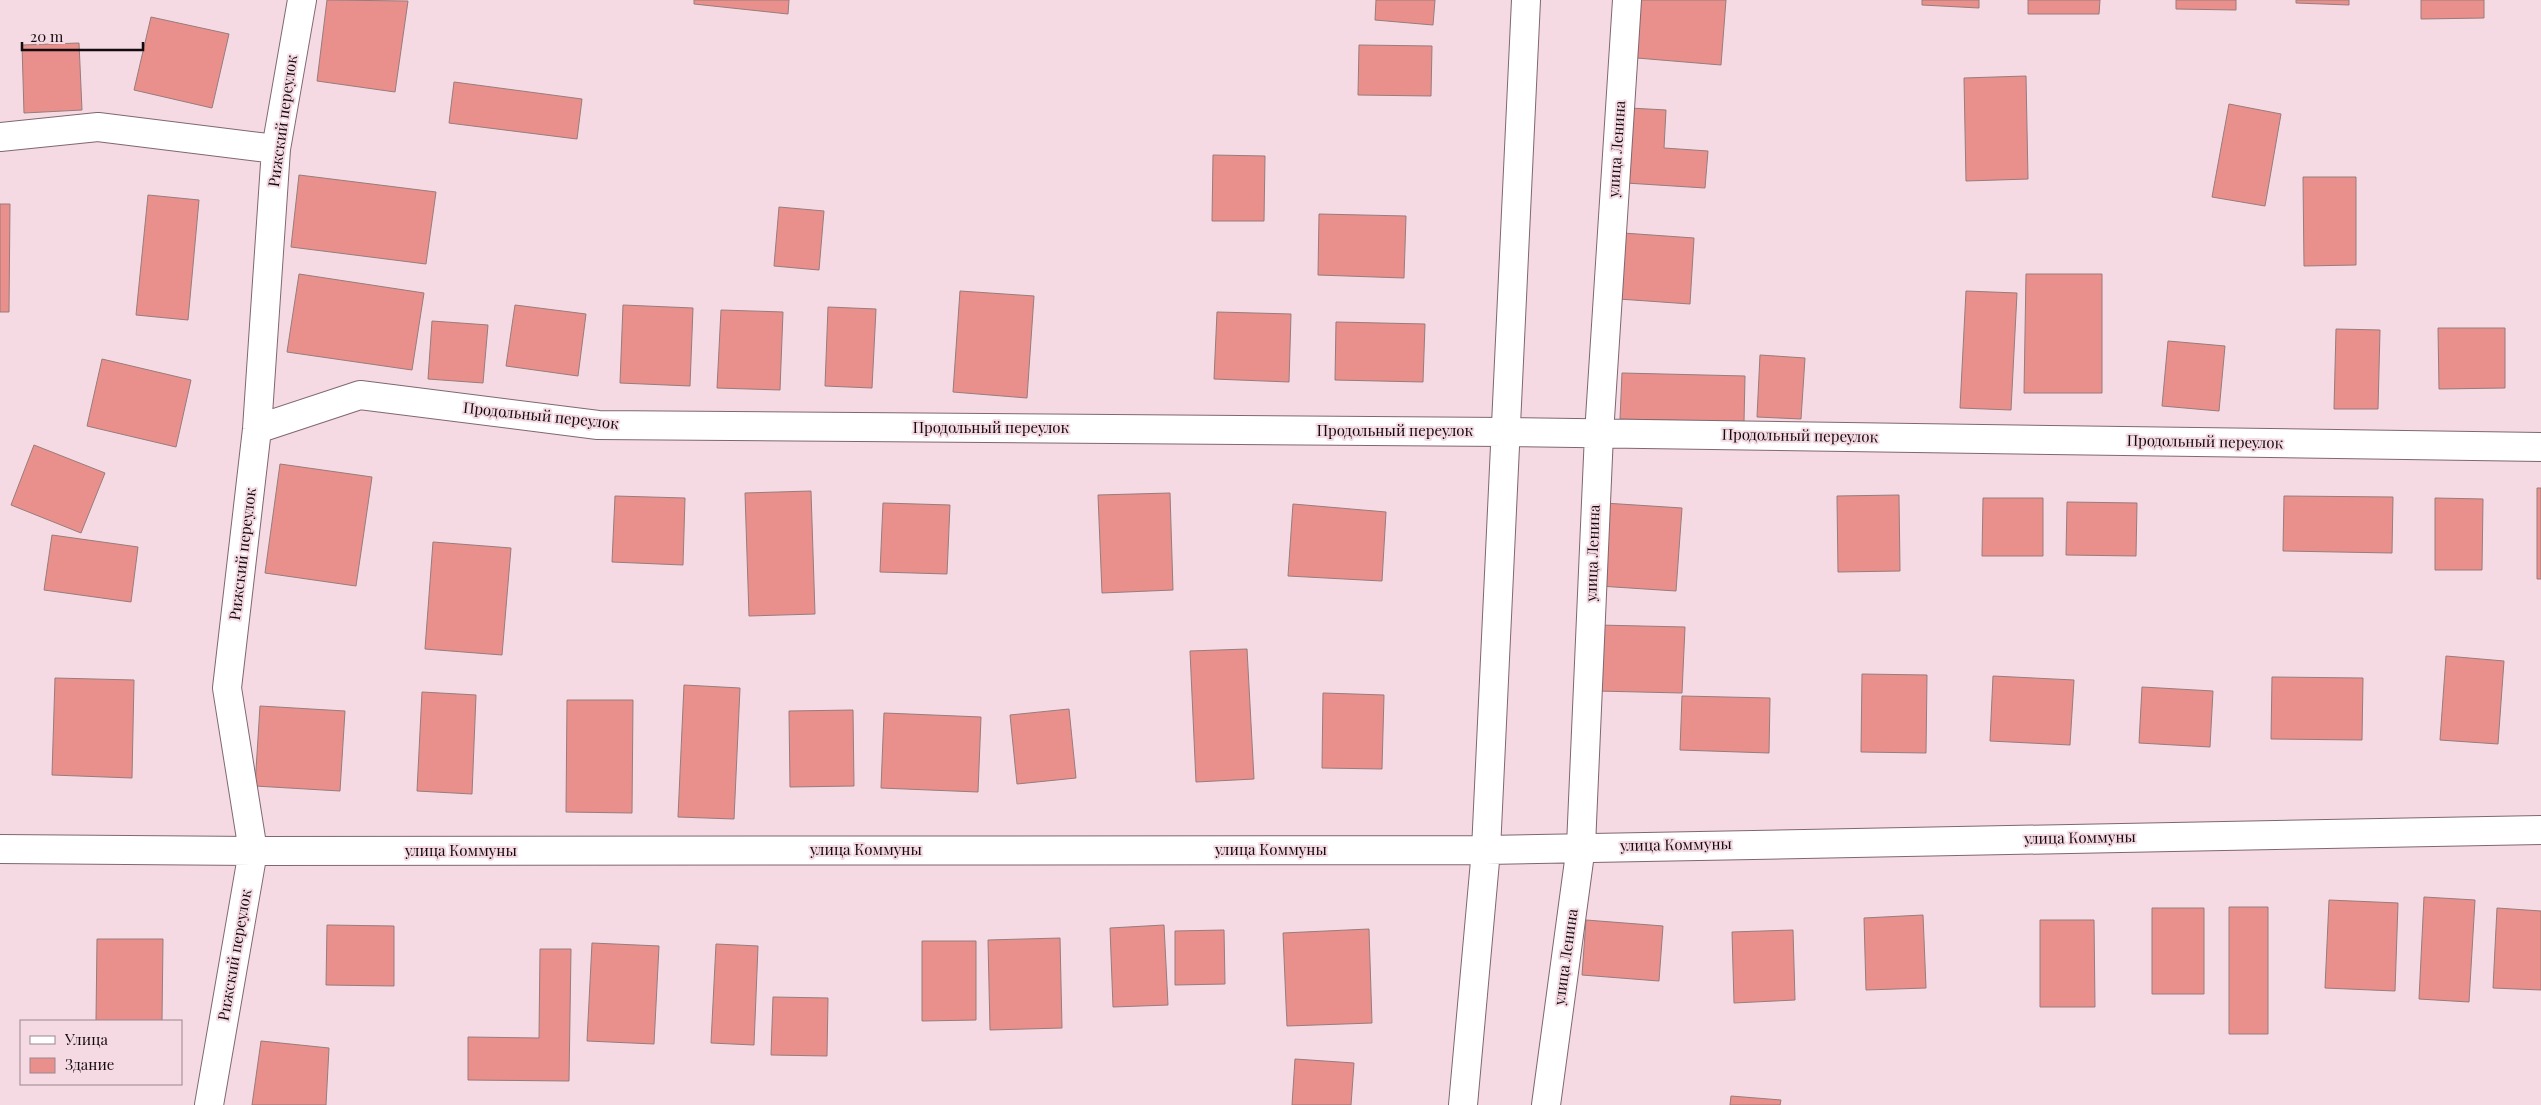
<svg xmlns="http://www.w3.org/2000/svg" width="2541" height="1105" font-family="'Playfair Display',serif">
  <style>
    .building { fill: #e9908d; stroke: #977c7b }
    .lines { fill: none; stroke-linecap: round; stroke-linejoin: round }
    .minor-casing { stroke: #7f6770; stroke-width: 30 }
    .minor { stroke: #fff; stroke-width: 28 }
    .labels { text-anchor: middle; stroke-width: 4; stroke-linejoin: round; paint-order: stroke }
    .street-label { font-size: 15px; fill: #130b0e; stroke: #f5d9e3 }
  </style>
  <rect width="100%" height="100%" fill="#f5d9e3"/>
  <path class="building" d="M 327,0 L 408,1 L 395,92 L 317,81 Z
    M 694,0 L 789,0 L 788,14 L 694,4 Z
    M 1376,0 L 1435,0 L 1433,25 L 1375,20 Z
    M 1641,0 L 1726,0 L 1721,65 L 1637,58 Z
    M 1922,0 L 1979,0 L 1979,8 L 1922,5 Z
    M 2028,0 L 2100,0 L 2099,14 L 2028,14 Z
    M 2176,0 L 2236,0 L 2236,10 L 2176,9 Z
    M 2296,0 L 2349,0 L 2349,5 L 2296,3 Z
    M 2421,0 L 2484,0 L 2484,18 L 2421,19 Z
    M 151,17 L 229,34 L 212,108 L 134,90 Z
    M 79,43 L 82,110 L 24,113 L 22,45 Z
    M 1359,45 L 1432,46 L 1431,96 L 1358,95 Z
    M 2026,76 L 2028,179 L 1966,181 L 1964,78 Z
    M 454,82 L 582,99 L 577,139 L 449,123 Z
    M 2229,104 L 2281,114 L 2265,206 L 2212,197 Z
    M 1630,108 L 1666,110 L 1664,148 L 1708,151 L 1705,188 L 1626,183 Z
    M 1213,155 L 1265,156 L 1264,221 L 1212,221 Z
    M 299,175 L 436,192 L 426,264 L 291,247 Z
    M 2303,177 L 2356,177 L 2356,265 L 2304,266 Z
    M 148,195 L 199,200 L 188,320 L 136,315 Z
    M 0,204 L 10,204 L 9,312 L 0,312 Z
    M 779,207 L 824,211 L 819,270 L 774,266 Z
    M 1319,214 L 1406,216 L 1404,278 L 1318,275 Z
    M 1623,233 L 1694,238 L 1690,304 L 1619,299 Z
    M 299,274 L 424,293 L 412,370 L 287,352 Z
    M 2026,274 L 2102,274 L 2102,393 L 2024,393 Z
    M 960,291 L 1034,296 L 1027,398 L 953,392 Z
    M 1966,291 L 2017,293 L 2011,410 L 1960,408 Z
    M 515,305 L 586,314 L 578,376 L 506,366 Z
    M 623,305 L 693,308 L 690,386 L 620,383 Z
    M 828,307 L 876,309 L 872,388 L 825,386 Z
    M 721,310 L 783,312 L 780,390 L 717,388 Z
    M 1217,312 L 1291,314 L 1289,382 L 1214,379 Z
    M 432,321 L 488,325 L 483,383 L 428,379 Z
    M 1336,322 L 1425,324 L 1423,382 L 1335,380 Z
    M 2438,328 L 2505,328 L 2505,388 L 2439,389 Z
    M 2336,329 L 2380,330 L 2378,409 L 2334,409 Z
    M 2168,341 L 2225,346 L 2219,411 L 2162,406 Z
    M 1760,355 L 1805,358 L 1801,419 L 1757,417 Z
    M 102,359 L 191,380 L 176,447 L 87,426 Z
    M 1622,373 L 1745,376 L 1744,422 L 1620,419 Z
    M 34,445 L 105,473 L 81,533 L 11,505 Z
    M 280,464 L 372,477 L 356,586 L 265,573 Z
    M 2537,488 L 2541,488 L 2541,579 L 2537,579 Z
    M 811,491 L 815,614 L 749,616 L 745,493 Z
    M 1170,493 L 1173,590 L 1102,593 L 1098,495 Z
    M 1899,495 L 1900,571 L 1838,572 L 1837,496 Z
    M 615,496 L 685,498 L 683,565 L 612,562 Z
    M 2284,496 L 2393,497 L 2392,553 L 2283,551 Z
    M 1983,498 L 2043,498 L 2043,556 L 1982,556 Z
    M 2435,498 L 2483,499 L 2482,570 L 2435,570 Z
    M 2067,502 L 2137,503 L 2136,556 L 2066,555 Z
    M 883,503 L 950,505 L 947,574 L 880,572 Z
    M 1604,503 L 1682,508 L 1676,591 L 1599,586 Z
    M 1293,504 L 1386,512 L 1382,581 L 1288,576 Z
    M 52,535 L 138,547 L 131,602 L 44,590 Z
    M 433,542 L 511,548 L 502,655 L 425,649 Z
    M 1598,625 L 1685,627 L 1682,693 L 1597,691 Z
    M 1247,649 L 1254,779 L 1196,782 L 1190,651 Z
    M 2446,656 L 2504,661 L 2498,744 L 2440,740 Z
    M 1862,674 L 1927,675 L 1926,753 L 1861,752 Z
    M 1993,676 L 2074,680 L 2070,745 L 1990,741 Z
    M 2272,677 L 2363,678 L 2362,740 L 2271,739 Z
    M 55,678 L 134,680 L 132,778 L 52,775 Z
    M 684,685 L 740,688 L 734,819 L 678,817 Z
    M 2142,687 L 2213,691 L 2210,747 L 2139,743 Z
    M 422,692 L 476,695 L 472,794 L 417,791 Z
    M 1323,693 L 1384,695 L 1382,769 L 1322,768 Z
    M 1682,696 L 1770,698 L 1769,753 L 1680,750 Z
    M 567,700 L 633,700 L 632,813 L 566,812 Z
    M 260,706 L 345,711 L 340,791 L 255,786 Z
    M 1069,709 L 1076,778 L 1017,784 L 1010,715 Z
    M 853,710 L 854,786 L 790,787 L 789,711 Z
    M 884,713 L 981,717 L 978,792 L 881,788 Z
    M 2424,897 L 2475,900 L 2469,1002 L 2419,999 Z
    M 2329,900 L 2398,903 L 2395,991 L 2325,988 Z
    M 2229,907 L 2268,907 L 2268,1034 L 2229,1034 Z
    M 2152,908 L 2204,908 L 2204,994 L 2152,994 Z
    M 2497,908 L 2541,911 L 2541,990 L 2493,988 Z
    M 1923,915 L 1926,988 L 1866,990 L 1864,918 Z
    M 1586,920 L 1663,926 L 1659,981 L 1582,975 Z
    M 2040,920 L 2094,920 L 2095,1007 L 2040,1007 Z
    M 327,925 L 394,926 L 394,986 L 326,985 Z
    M 1164,925 L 1168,1005 L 1113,1007 L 1110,928 Z
    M 1369,929 L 1372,1023 L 1287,1026 L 1283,933 Z
    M 1224,930 L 1225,984 L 1175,985 L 1175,931 Z
    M 1793,930 L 1795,1000 L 1734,1003 L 1732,932 Z
    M 1060,938 L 1062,1028 L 990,1030 L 988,940 Z
    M 97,939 L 163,939 L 162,1021 L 96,1021 Z
    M 922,941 L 976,941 L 976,1020 L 922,1021 Z
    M 592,943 L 659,946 L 654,1044 L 587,1041 Z
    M 716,944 L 758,946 L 754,1045 L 711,1043 Z
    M 540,949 L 571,949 L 569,1081 L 468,1080 L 468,1037 L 539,1038 Z
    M 773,997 L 828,998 L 827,1056 L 771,1055 Z
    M 261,1041 L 329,1048 L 326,1105 L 252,1105 Z
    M 1295,1059 L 1354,1063 L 1351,1105 L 1292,1105 Z
    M 1731,1096 L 1781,1100 L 1780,1105 L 1730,1105 Z"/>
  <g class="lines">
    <g class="minor-casing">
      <path id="minor" d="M 0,137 L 98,127 L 276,149
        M 257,429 L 360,395 L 598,425 L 1504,432 L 2541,447
        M 0,849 L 253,851 L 1486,850 L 2541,830
        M 209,1105 L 253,851 L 227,688 L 257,429 L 276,149 L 302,0
        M 1463,1105 L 1486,850 L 1526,0
        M 1546,1105 L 1581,846 L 1599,434 L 1627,0"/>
    </g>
    <use href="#minor" class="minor"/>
  </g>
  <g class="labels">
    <g class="street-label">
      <text transform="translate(283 121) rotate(-82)" y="5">Рижский переулок</text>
      <text transform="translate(1617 149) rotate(-86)" y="5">улица Ленина</text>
      <text transform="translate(541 416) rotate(6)" y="5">Продольный переулок</text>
      <text x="991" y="433">Продольный переулок</text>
      <text x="1395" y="436">Продольный переулок</text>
      <text transform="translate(1800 436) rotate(1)" y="5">Продольный переулок</text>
      <text transform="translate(2205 442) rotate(1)" y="5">Продольный переулок</text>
      <text transform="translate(1593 553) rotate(-88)" y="5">улица Ленина</text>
      <text transform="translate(243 554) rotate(-83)" y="5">Рижский переулок</text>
      <text transform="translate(2080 838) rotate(-1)" y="5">улица Коммуны</text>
      <text transform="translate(1676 845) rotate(-1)" y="5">улица Коммуны</text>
      <text x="866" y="855">улица Коммуны</text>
      <text x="1271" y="855">улица Коммуны</text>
      <text x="461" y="856">улица Коммуны</text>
      <text transform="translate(235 955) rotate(-80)" y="5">Рижский переулок</text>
      <text transform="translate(1566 957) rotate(-82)" y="5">улица Ленина</text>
    </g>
  </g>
  <rect x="20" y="1020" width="162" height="65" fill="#f5d9e3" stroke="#9b878e"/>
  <rect x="30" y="1036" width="25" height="8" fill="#ffffff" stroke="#9b878e"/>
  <text x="65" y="1045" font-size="15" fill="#130b0e">Улица</text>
  <rect x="30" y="1058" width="25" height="15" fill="#e9908d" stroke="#9b878e"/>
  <text x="65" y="1070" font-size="15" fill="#130b0e">Здание</text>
  <path d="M22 42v8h121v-8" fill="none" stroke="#130b0e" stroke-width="2.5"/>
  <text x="30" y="42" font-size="15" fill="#130b0e" stroke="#f5d9e3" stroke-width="4" paint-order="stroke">20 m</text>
</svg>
